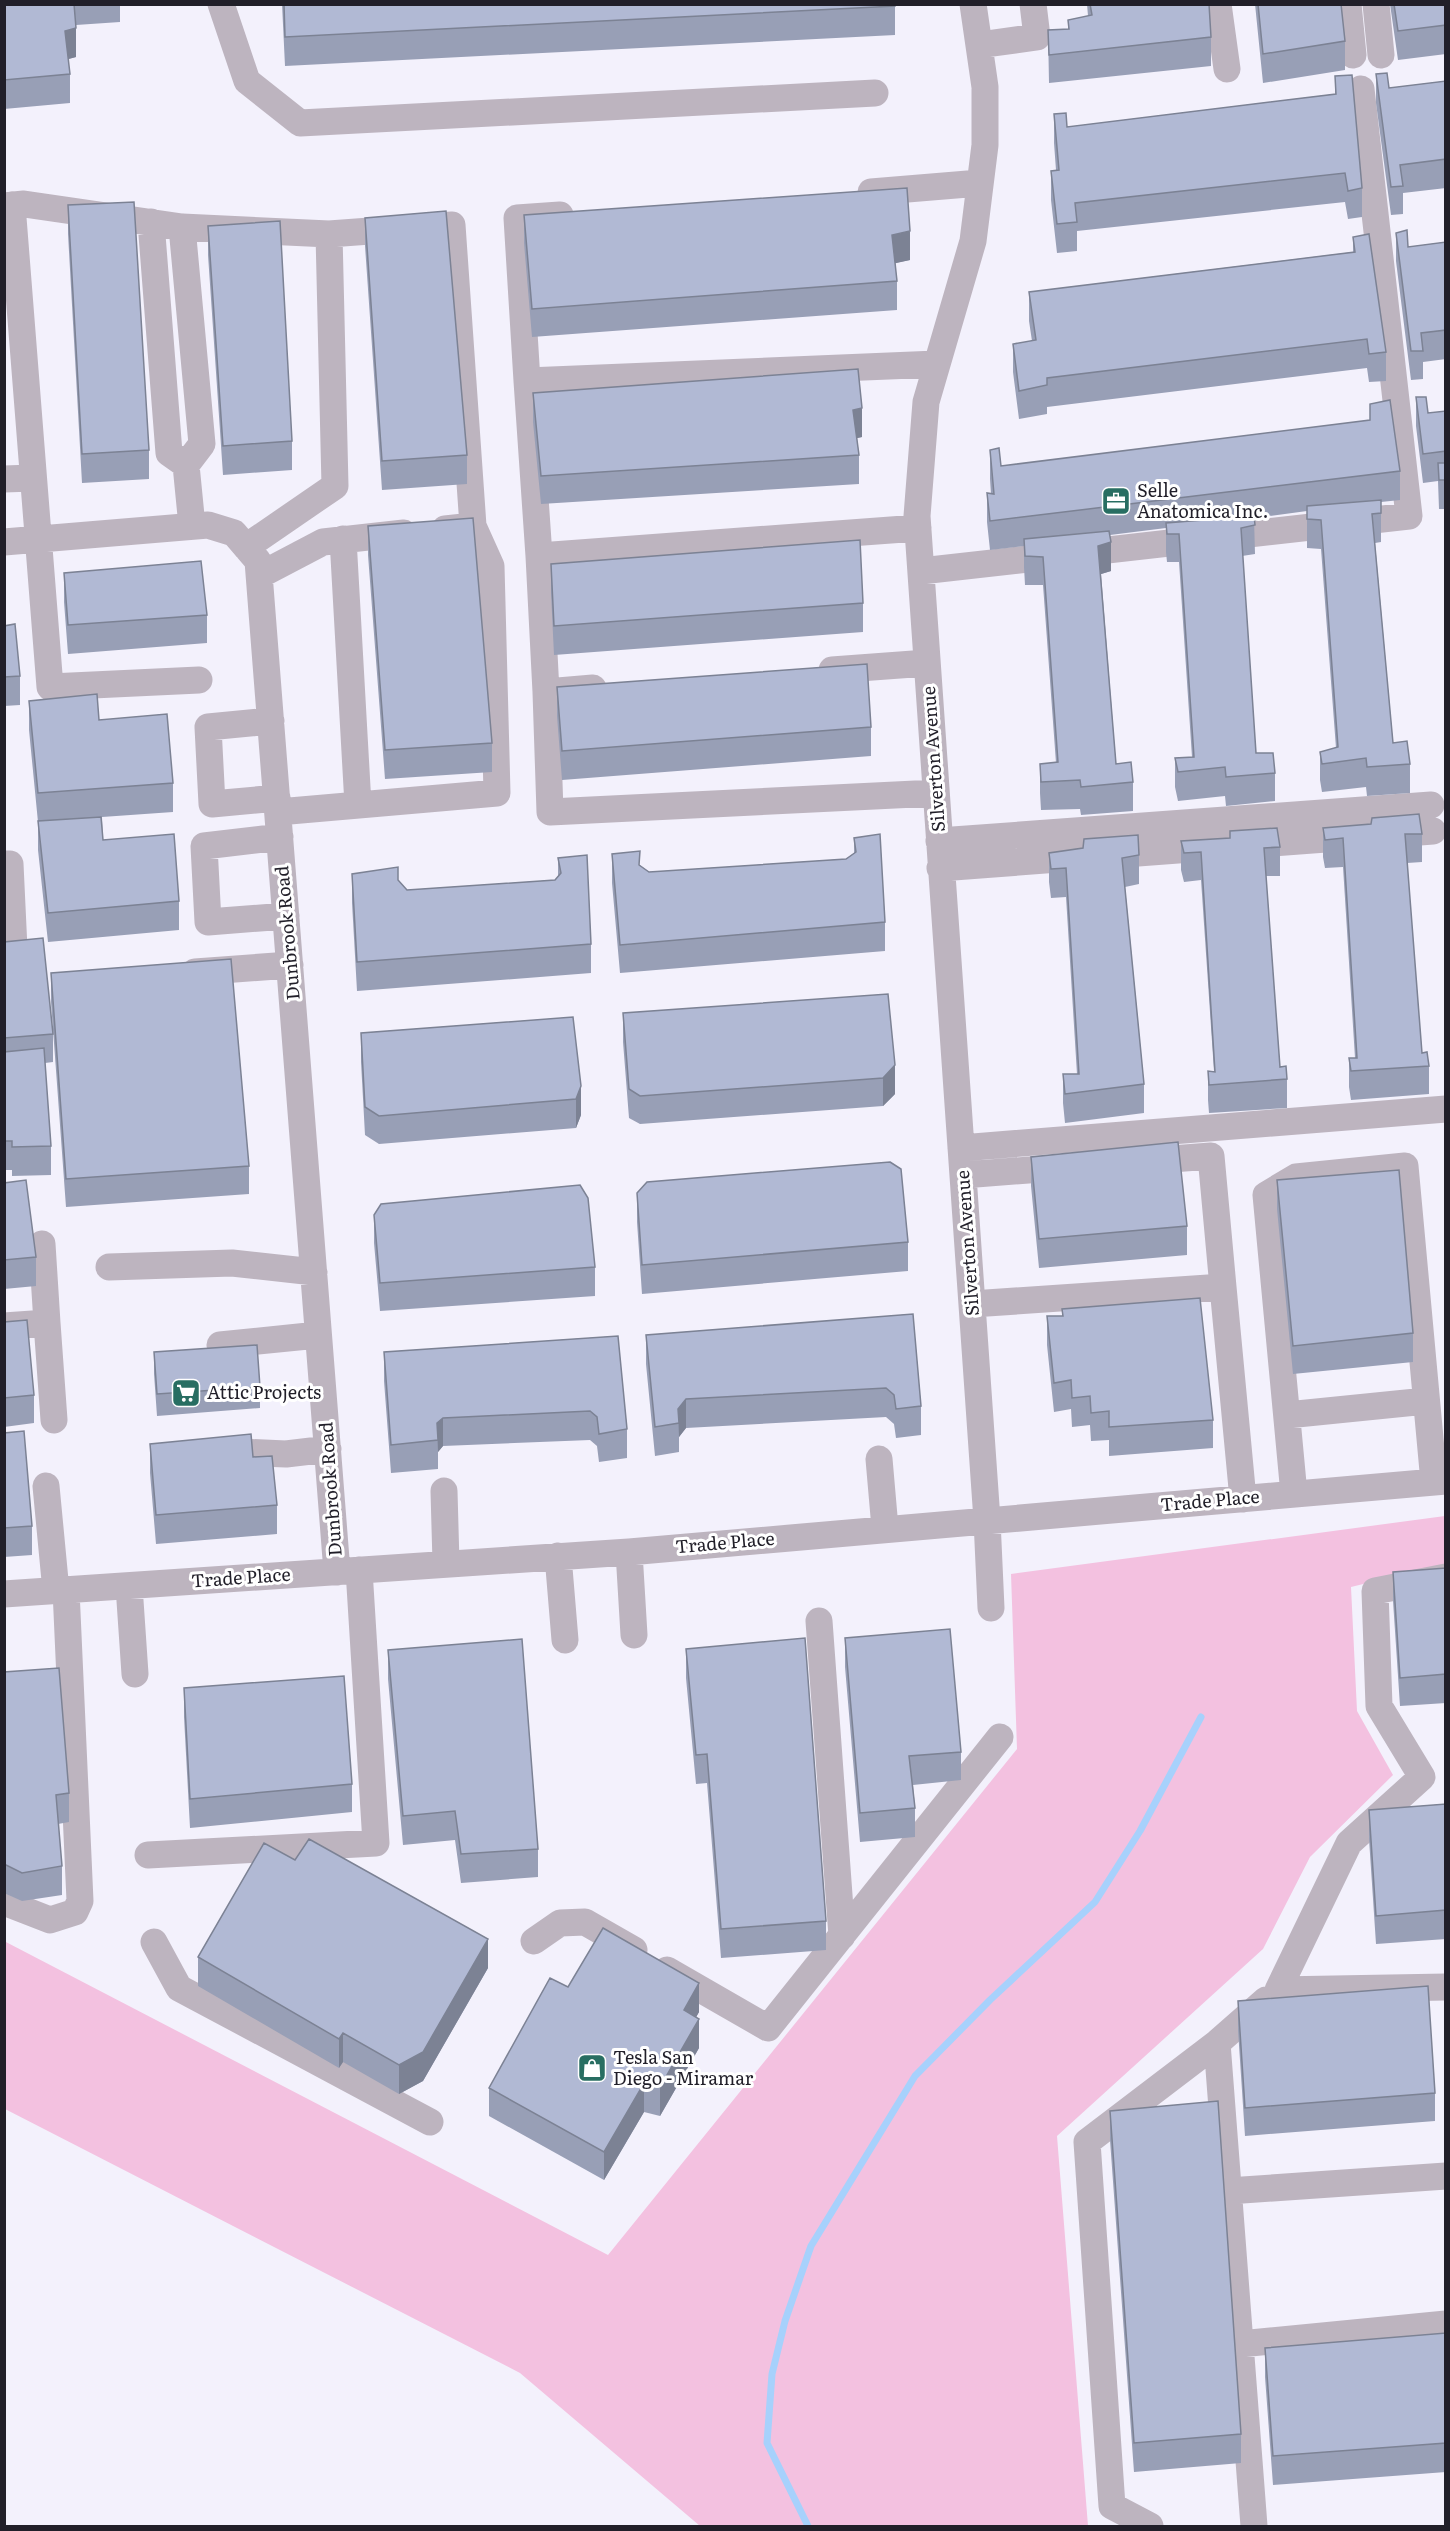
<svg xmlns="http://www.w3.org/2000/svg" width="1450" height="2531" font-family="Literata,serif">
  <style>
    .grass { fill: #f3c1e0 }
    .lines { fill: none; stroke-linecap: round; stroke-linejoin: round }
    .stream { stroke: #a7d1fc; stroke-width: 7 }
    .minor { stroke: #bdb4bf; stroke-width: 27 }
    .wall { fill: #989fb6 }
    .shaded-wall { fill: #7c8294 }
    .building { fill: #b1b9d4; stroke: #7c8294; stroke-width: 1.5 }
    .labels { text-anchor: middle; stroke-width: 6; stroke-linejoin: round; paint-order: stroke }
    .poi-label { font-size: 18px; fill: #211f29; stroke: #fff; text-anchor: start }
    .street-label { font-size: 18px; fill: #211f29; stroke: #fff }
  </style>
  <rect width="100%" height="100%" fill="#f3f1fc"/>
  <path class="grass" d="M 1445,1516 L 1445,1564 L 1351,1587 L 1357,1711 L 1393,1775 L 1310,1857 L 1263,1949 L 1057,2136 L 1088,2526 L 700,2526 L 520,2373 L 5,2109 L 4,1941 L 608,2255 L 1017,1749 L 1011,1574 Z"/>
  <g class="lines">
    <path class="stream" d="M 808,2526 L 767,2443 L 772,2374 L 785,2321 L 811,2246 L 915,2076 L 990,2000 L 1095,1902 L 1140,1831 L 1201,1717"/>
    <path class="minor" d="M 221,4 L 247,81 L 300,123 L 875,93
      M 973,4 L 985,87 L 985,145 L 973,241 L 926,402 L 917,516 L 987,1520 L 991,1608
      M 1218,4 L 1227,69
      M 1348,4 L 1353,55
      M 1376,4 L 1381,55
      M 979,45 L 1037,37 L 1033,4
      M 871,192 L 980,183
      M 12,205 L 50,687 L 199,680
      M 4,206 L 24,204 L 182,227 L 329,234 L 452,225 L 473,526 L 445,529
      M 151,222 L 169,453 L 186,465 L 202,444 L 182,227
      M 527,381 L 517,218 L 560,215
      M 186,465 L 192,526
      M 4,479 L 33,478
      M 918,528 L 539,556 L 527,381 L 937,364
      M 343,539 L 358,805
      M 4,542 L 208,525 L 234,533 L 258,561 L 337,1572
      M 246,547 L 335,486 L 329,234
      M 539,556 L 546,692
      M 921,571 L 1409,516 L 1361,89
      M 260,575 L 323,542 L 404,533
      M 832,670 L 927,663
      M 593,688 L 546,692 L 550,812 L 936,793
      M 271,721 L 208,727 L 212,804 L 277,798
      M 278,812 L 497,793 L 491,566 L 473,526
      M 280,837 L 204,846 L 208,922 L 286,916
      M 939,841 L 1431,805
      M 4,864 L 10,864 L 14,949 L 4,950
      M 940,868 L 1433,831
      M 195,972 L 290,965
      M 961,1148 L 1446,1109
      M 1145,1161 L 1211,1156 L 1223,1287
      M 963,1175 L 1068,1167
      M 42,1244 L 47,1323
      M 109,1267 L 232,1263 L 314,1272
      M 972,1304 L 1223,1287 L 1243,1499
      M 4,1326 L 47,1323 L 54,1420
      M 220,1345 L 318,1335
      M 1287,1415 L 1426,1401
      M 216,1451 L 286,1454 L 328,1449
      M 879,1459 L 885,1528
      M 46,1486 L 56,1591
      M 444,1491 L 446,1563
      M 1294,1494 L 1266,1195 L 1296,1177 L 1405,1166 L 1434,1482
      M 629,1552 L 634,1635
      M 558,1556 L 565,1640
      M 1446,1577 L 1375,1591 L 1379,1706 L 1422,1777 L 1349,1843 L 1278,1990 L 1446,1987
      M 129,1586 L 135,1674
      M 4,1594 L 629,1552 L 1446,1481
      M 819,1621 L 842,1936
      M 148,1855 L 376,1843 L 359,1570
      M 4,1902 L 50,1920 L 75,1912 L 80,1901 L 66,1590
      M 534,1941 L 560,1923 L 585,1922 L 634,1950
      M 154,1942 L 179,1988 L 430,2122
      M 667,1970 L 768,2028 L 1000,1737
      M 1217,2043 L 1254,2526
      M 1228,2191 L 1446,2176
      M 1240,2344 L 1446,2324
      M 1150,2526 L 1112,2506 L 1087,2142 L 1217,2043 L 1266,2000"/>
  </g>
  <path class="wall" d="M 4,4 L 120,4 L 120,22 L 76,25 L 76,57 L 68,59 L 70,74 L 70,103 L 4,109 Z
    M 282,4 L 895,4 L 895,35 L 285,66 Z
    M 1087,4 L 1209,4 L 1211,37 L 1211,66 L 1049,83 L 1048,30 L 1068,29 L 1068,20 L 1088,16 Z
    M 1255,4 L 1341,4 L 1345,41 L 1345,70 L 1263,83 Z
    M 1390,4 L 1446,4 L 1446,54 L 1398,60 Z
    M 1376,74 L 1389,88 L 1446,81 L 1446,188 L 1403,193 L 1403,214 L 1391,215 L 1376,103 Z
    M 1335,76 L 1362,188 L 1362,217 L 1348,219 L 1345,202 L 1077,231 L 1077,251 L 1057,253 L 1051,200 L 1051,171 L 1056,170 L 1054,143 L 1054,114 L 1067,127 L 1335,94 Z
    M 68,205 L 149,450 L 149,479 L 82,483 L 68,234 Z
    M 524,215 L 910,260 L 895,263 L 897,281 L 897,310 L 532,337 L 524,243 Z
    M 365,218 L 467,455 L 467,484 L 382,490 L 365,246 Z
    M 208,226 L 292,441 L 292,470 L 223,475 L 208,255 Z
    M 1396,233 L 1408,247 L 1446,242 L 1446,359 L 1423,362 L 1423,379 L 1411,380 L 1396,261 Z
    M 1353,237 L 1386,352 L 1386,381 L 1369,382 L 1367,368 L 1047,407 L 1047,414 L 1019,419 L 1013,372 L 1013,344 L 1032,341 L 1029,321 L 1029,292 L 1353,252 Z
    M 533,393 L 862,437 L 857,438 L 859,455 L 859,484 L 541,504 L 533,422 Z
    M 1416,397 L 1428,413 L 1446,411 L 1446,509 L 1439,509 L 1438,481 L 1423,483 L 1416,426 Z
    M 990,450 L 1001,466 L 1400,471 L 1400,500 L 1381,502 L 1381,542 L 1375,543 L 1393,743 L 1410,764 L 1410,793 L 1367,796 L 1366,787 L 1322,792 L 1320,780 L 1320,752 L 1336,748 L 1321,549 L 1307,548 L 1307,511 L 1254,518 L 1255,554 L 1242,556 L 1256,753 L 1275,773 L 1275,801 L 1226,806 L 1225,796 L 1178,801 L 1175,787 L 1175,758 L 1192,757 L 1179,562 L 1167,562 L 1166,552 L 1166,528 L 1110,535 L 1111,571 L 1101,574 L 1116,764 L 1133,782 L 1133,811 L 1081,815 L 1080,809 L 1041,810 L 1040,793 L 1040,764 L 1056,763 L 1043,585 L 1025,585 L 1024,567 L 1024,546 L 990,550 L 987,522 L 987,493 L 991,494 L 990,479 Z
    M 368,526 L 492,743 L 492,772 L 385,779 L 368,555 Z
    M 551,564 L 863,603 L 863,632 L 554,655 L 551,593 Z
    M 64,573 L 207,615 L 207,643 L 68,654 L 64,602 Z
    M 4,626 L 20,676 L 20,705 L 4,706 Z
    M 557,687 L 871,727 L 871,756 L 562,780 L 557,716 Z
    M 29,701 L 99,720 L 173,783 L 173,812 L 102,817 L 103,840 L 179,901 L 179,930 L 48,942 L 38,850 L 38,822 L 29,730 Z
    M 1323,828 L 1422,834 L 1422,862 L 1407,863 L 1422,1053 L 1429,1066 L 1429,1094 L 1351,1100 L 1349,1087 L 1349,1058 L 1355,1058 L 1343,867 L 1325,868 L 1323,857 Z
    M 854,838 L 885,922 L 885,951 L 620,973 L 612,883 L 612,854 L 640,865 L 649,872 L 846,859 L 854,853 Z
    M 1181,841 L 1280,847 L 1280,876 L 1266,876 L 1280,1067 L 1287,1079 L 1287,1108 L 1209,1113 L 1208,1100 L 1208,1071 L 1214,1071 L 1201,880 L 1184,882 L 1181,870 Z
    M 1049,853 L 1139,855 L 1139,884 L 1125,887 L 1144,1084 L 1144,1113 L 1065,1123 L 1063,1103 L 1063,1074 L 1077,1074 L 1066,897 L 1051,898 L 1049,882 Z
    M 558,858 L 591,944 L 591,973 L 357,991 L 352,903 L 352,874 L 398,880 L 407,890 L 555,880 L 558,876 Z
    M 4,942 L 53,1034 L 53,1062 L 45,1063 L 51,1146 L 51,1175 L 12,1176 L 12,1170 L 4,1170 Z
    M 51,973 L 249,1166 L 249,1194 L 66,1207 L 51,1002 Z
    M 623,1013 L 895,1065 L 895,1094 L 883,1106 L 640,1124 L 629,1118 L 623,1042 Z
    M 573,1017 L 581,1115 L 576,1128 L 379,1144 L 365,1135 L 361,1062 L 361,1033 Z
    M 1031,1157 L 1187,1226 L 1187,1255 L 1039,1268 L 1031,1186 Z
    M 1277,1180 L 1413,1333 L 1413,1362 L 1293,1374 L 1277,1209 Z
    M 4,1183 L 36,1257 L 36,1286 L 4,1289 Z
    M 637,1193 L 908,1242 L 908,1271 L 642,1294 L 637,1222 Z
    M 374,1215 L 595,1267 L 595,1296 L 380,1311 L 374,1243 Z
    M 1062,1309 L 1213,1420 L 1213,1448 L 1109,1456 L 1109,1440 L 1091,1441 L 1090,1425 L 1072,1427 L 1071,1409 L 1054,1412 L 1047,1345 L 1047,1316 L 1062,1316 Z
    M 913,1314 L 921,1406 L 921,1435 L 896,1438 L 894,1424 L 886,1417 L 686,1428 L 679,1437 L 679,1452 L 655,1456 L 646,1364 L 646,1335 Z
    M 4,1322 L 34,1395 L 34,1423 L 4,1427 Z
    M 618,1336 L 627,1429 L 627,1458 L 599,1462 L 597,1446 L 590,1440 L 443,1446 L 438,1452 L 438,1469 L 391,1473 L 384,1381 L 384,1352 Z
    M 154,1352 L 260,1387 L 260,1408 L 157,1416 L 154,1374 Z
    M 4,1433 L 32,1526 L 32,1555 L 4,1557 Z
    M 150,1444 L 253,1457 L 277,1505 L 277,1534 L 156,1544 L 150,1473 Z
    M 1446,1568 L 1446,1703 L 1400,1706 L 1393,1601 L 1393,1572 Z
    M 845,1638 L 961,1752 L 961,1780 L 913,1785 L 915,1808 L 915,1837 L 860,1842 L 845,1667 Z
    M 686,1649 L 826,1921 L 826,1950 L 721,1958 L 707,1783 L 696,1784 L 686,1678 Z
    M 388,1650 L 538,1849 L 538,1877 L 461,1883 L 455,1840 L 403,1845 L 388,1679 Z
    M 4,1672 L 69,1793 L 69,1822 L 58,1824 L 62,1866 L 62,1895 L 22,1901 L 4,1893 Z
    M 184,1688 L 352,1784 L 352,1812 L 190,1828 L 184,1717 Z
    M 1446,1804 L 1446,1939 L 1376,1944 L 1369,1839 L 1369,1810 Z
    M 198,1957 L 488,1968 L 423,2081 L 399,2094 L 343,2062 L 339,2068 L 198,1986 Z
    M 568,1987 L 699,2012 L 696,2017 L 699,2048 L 660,2116 L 644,2112 L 604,2180 L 489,2116 L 489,2088 Z
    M 1238,2001 L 1435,2093 L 1435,2121 L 1245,2136 L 1238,2030 Z
    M 1110,2111 L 1241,2434 L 1241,2463 L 1134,2472 L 1110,2140 Z
    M 1446,2333 L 1446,2472 L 1273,2485 L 1265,2377 L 1265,2348 Z"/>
  <path class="shaded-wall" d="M 76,28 L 76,57 L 65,60 L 65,31 Z
    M 910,231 L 910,260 L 892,264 L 892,235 Z
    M 862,408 L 862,437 L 853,439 L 853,410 Z
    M 1111,542 L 1111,571 L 1098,575 L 1098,546 Z
    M 895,1065 L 895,1094 L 883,1106 L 883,1078 Z
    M 581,1086 L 581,1115 L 576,1128 L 576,1099 Z
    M 686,1399 L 686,1428 L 679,1437 L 678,1409 Z
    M 443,1418 L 443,1446 L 438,1452 L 437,1423 Z
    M 488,1939 L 488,1968 L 423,2081 L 399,2094 L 399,2065 Z
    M 699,1983 L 699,2012 L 684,2039 L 684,2010 Z
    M 699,2019 L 699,2048 L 660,2116 L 660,2087 Z
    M 343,2033 L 343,2062 L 339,2068 L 339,2039 Z
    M 644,2083 L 644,2112 L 604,2180 L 604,2152 Z"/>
  <path class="building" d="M 4,4 L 74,4 L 76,28 L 65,31 L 70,74 L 4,80 Z
    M 284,4 L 895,4 L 895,6 L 285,37 Z
    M 1090,4 L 1209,4 L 1211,37 L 1049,55 L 1048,30 L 1069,29 L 1068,20 L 1092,15 Z
    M 1258,4 L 1341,4 L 1345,41 L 1263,54 Z
    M 1394,4 L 1446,4 L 1446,25 L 1398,31 Z
    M 1387,73 L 1389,88 L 1446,81 L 1446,159 L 1400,165 L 1403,186 L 1391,187 L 1376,74 Z
    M 1352,75 L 1362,188 L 1348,191 L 1345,173 L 1075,203 L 1077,222 L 1057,224 L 1051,171 L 1059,170 L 1054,114 L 1066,113 L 1067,127 L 1336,94 L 1335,76 Z
    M 907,188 L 910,231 L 892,235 L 897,281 L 532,309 L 524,215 Z
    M 134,202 L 149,450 L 82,454 L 68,205 Z
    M 446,211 L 467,455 L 382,461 L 365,218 Z
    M 280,221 L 292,441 L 223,446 L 208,226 Z
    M 1407,230 L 1408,247 L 1446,242 L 1446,330 L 1421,333 L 1423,351 L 1411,351 L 1396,233 Z
    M 1369,234 L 1386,352 L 1369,354 L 1367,339 L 1047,378 L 1047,385 L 1019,391 L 1013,344 L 1036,340 L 1029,292 L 1355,252 L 1353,237 Z
    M 858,369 L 862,408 L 853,410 L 859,455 L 541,476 L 533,393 Z
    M 1416,397 L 1426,397 L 1428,413 L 1446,411 L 1446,451 L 1423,454 Z
    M 1390,400 L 1400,471 L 990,521 L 987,493 L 994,494 L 990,450 L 999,448 L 1001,466 L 1370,420 L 1370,404 Z
    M 1438,463 L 1446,463 L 1446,480 L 1439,480 Z
    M 1381,500 L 1381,513 L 1372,514 L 1393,743 L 1407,741 L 1410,764 L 1367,767 L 1366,758 L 1322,764 L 1320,752 L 1338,747 L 1321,520 L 1307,519 L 1307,506 Z
    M 1254,516 L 1255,525 L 1241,528 L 1256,753 L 1273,753 L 1275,773 L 1226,777 L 1225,767 L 1178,772 L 1175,758 L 1194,757 L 1179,534 L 1167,534 L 1166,523 Z
    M 473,518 L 492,743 L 385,750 L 368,526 Z
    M 1109,531 L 1111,542 L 1098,546 L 1116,764 L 1131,762 L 1133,782 L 1081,787 L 1080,780 L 1041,782 L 1040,764 L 1058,762 L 1043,557 L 1025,556 L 1024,539 Z
    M 860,540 L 863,603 L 554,626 L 551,564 Z
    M 201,561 L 207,615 L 68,625 L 64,573 Z
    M 15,624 L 20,676 L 4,677 L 4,626 Z
    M 867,664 L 871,727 L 562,751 L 557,687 Z
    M 97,694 L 99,720 L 167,714 L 173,783 L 38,793 L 29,701 Z
    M 1419,814 L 1422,834 L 1405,834 L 1422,1053 L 1427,1052 L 1429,1066 L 1351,1071 L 1349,1058 L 1357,1058 L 1343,838 L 1325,840 L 1323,828 L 1371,824 L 1372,818 Z
    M 101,817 L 103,840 L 174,834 L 179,901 L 48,913 L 38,821 Z
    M 1277,828 L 1280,847 L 1264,848 L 1280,1067 L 1286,1066 L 1287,1079 L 1209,1085 L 1208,1071 L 1215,1072 L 1201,852 L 1184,853 L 1181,841 L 1230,838 L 1230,831 Z
    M 880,834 L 885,922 L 620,945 L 612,854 L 640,851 L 639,865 L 649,872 L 846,859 L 856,852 L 854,838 Z
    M 1138,835 L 1139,855 L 1122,858 L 1144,1084 L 1065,1094 L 1063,1074 L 1079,1074 L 1066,868 L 1051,869 L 1049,853 L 1083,848 L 1084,839 Z
    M 587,855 L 591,944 L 357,962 L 352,874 L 398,867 L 398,880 L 407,890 L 555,880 L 561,873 L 558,858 Z
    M 43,938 L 53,1034 L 4,1038 L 4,942 Z
    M 231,959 L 249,1166 L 66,1179 L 51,973 Z
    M 888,994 L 895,1065 L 883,1078 L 640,1096 L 629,1089 L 623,1013 Z
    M 573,1017 L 581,1086 L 576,1099 L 379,1116 L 365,1107 L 361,1033 Z
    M 44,1048 L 51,1146 L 12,1147 L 12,1141 L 4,1141 L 4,1052 Z
    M 1178,1142 L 1187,1226 L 1039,1239 L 1031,1157 Z
    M 890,1162 L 901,1169 L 908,1242 L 642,1265 L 637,1193 L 647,1182 Z
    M 1399,1170 L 1413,1333 L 1293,1346 L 1277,1180 Z
    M 26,1180 L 36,1257 L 4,1260 L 4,1183 Z
    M 580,1185 L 588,1198 L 595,1267 L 380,1283 L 374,1215 L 381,1204 Z
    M 1200,1298 L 1213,1420 L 1109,1427 L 1109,1411 L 1091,1413 L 1090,1396 L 1072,1398 L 1071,1380 L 1054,1383 L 1047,1316 L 1063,1316 L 1062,1309 Z
    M 913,1314 L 921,1406 L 896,1409 L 894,1395 L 886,1388 L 686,1399 L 678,1409 L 679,1423 L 655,1427 L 646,1335 Z
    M 27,1320 L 34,1395 L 4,1398 L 4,1322 Z
    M 618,1336 L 627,1429 L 599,1434 L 597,1417 L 590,1411 L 443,1418 L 437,1423 L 438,1440 L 391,1445 L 384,1352 Z
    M 257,1345 L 260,1387 L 157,1394 L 154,1352 Z
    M 24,1431 L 32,1526 L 4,1528 L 4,1433 Z
    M 251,1434 L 253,1457 L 272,1456 L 277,1505 L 156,1515 L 150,1444 Z
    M 1446,1568 L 1446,1674 L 1400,1678 L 1393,1572 Z
    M 950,1629 L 961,1752 L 909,1756 L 915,1808 L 860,1813 L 845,1638 Z
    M 805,1638 L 826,1921 L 721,1929 L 707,1754 L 696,1755 L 686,1649 Z
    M 522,1639 L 538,1849 L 461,1854 L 455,1811 L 403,1816 L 388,1650 Z
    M 59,1668 L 69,1793 L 56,1795 L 62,1866 L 22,1873 L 4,1864 L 4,1672 Z
    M 344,1676 L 352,1784 L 190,1799 L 184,1688 Z
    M 1446,1804 L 1446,1910 L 1376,1916 L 1369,1810 Z
    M 309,1839 L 488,1939 L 423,2052 L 399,2065 L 343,2033 L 339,2039 L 198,1957 L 264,1843 L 295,1860 Z
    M 603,1928 L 699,1983 L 684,2010 L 699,2019 L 660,2087 L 644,2083 L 604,2152 L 489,2088 L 550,1978 L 568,1987 Z
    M 1428,1986 L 1435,2093 L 1245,2108 L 1238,2001 Z
    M 1218,2101 L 1241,2434 L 1134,2443 L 1110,2111 Z
    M 1446,2333 L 1446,2443 L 1273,2456 L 1265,2348 Z"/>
  <defs>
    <g id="office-square" transform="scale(1.5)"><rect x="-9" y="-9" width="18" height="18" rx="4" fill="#286e62" stroke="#fff"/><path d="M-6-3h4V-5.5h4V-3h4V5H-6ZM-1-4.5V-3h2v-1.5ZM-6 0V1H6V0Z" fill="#fff"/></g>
    <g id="supermarket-square" transform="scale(1.5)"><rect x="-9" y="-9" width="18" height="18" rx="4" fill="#286e62" stroke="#fff"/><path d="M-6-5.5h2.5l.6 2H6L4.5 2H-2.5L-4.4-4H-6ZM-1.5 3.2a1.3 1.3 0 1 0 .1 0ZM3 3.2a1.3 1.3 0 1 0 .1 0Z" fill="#fff"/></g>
    <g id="shop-square" transform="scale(1.5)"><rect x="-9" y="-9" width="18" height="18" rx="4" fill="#286e62" stroke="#fff"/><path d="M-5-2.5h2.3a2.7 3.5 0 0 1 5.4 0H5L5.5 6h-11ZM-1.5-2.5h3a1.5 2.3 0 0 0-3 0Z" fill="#fff"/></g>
  </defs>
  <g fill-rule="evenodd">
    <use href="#office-square" x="1116" y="501"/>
    <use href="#supermarket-square" x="186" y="1393"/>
    <use href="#shop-square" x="592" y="2068"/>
  </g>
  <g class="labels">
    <g class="poi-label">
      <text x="1137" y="497">Selle<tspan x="1137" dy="21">Anatomica Inc.</tspan></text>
      <text x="207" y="1399">Attic Projects</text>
      <text x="613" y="2064">Tesla San<tspan x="613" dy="21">Diego - Miramar</tspan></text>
    </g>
    <g class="street-label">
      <text transform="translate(934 759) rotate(-94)" y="6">Silverton Avenue</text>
      <text transform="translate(288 933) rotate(-95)" y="6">Dunbrook Road</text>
      <text transform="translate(968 1243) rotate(-94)" y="6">Silverton Avenue</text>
      <text transform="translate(331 1489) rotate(-94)" y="6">Dunbrook Road</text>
      <text transform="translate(1210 1501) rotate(-5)" y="6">Trade Place</text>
      <text transform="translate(725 1543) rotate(-5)" y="6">Trade Place</text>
      <text transform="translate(241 1578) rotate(-4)" y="6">Trade Place</text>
    </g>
  </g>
  <rect width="1450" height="2531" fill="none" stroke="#211f29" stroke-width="12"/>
</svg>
